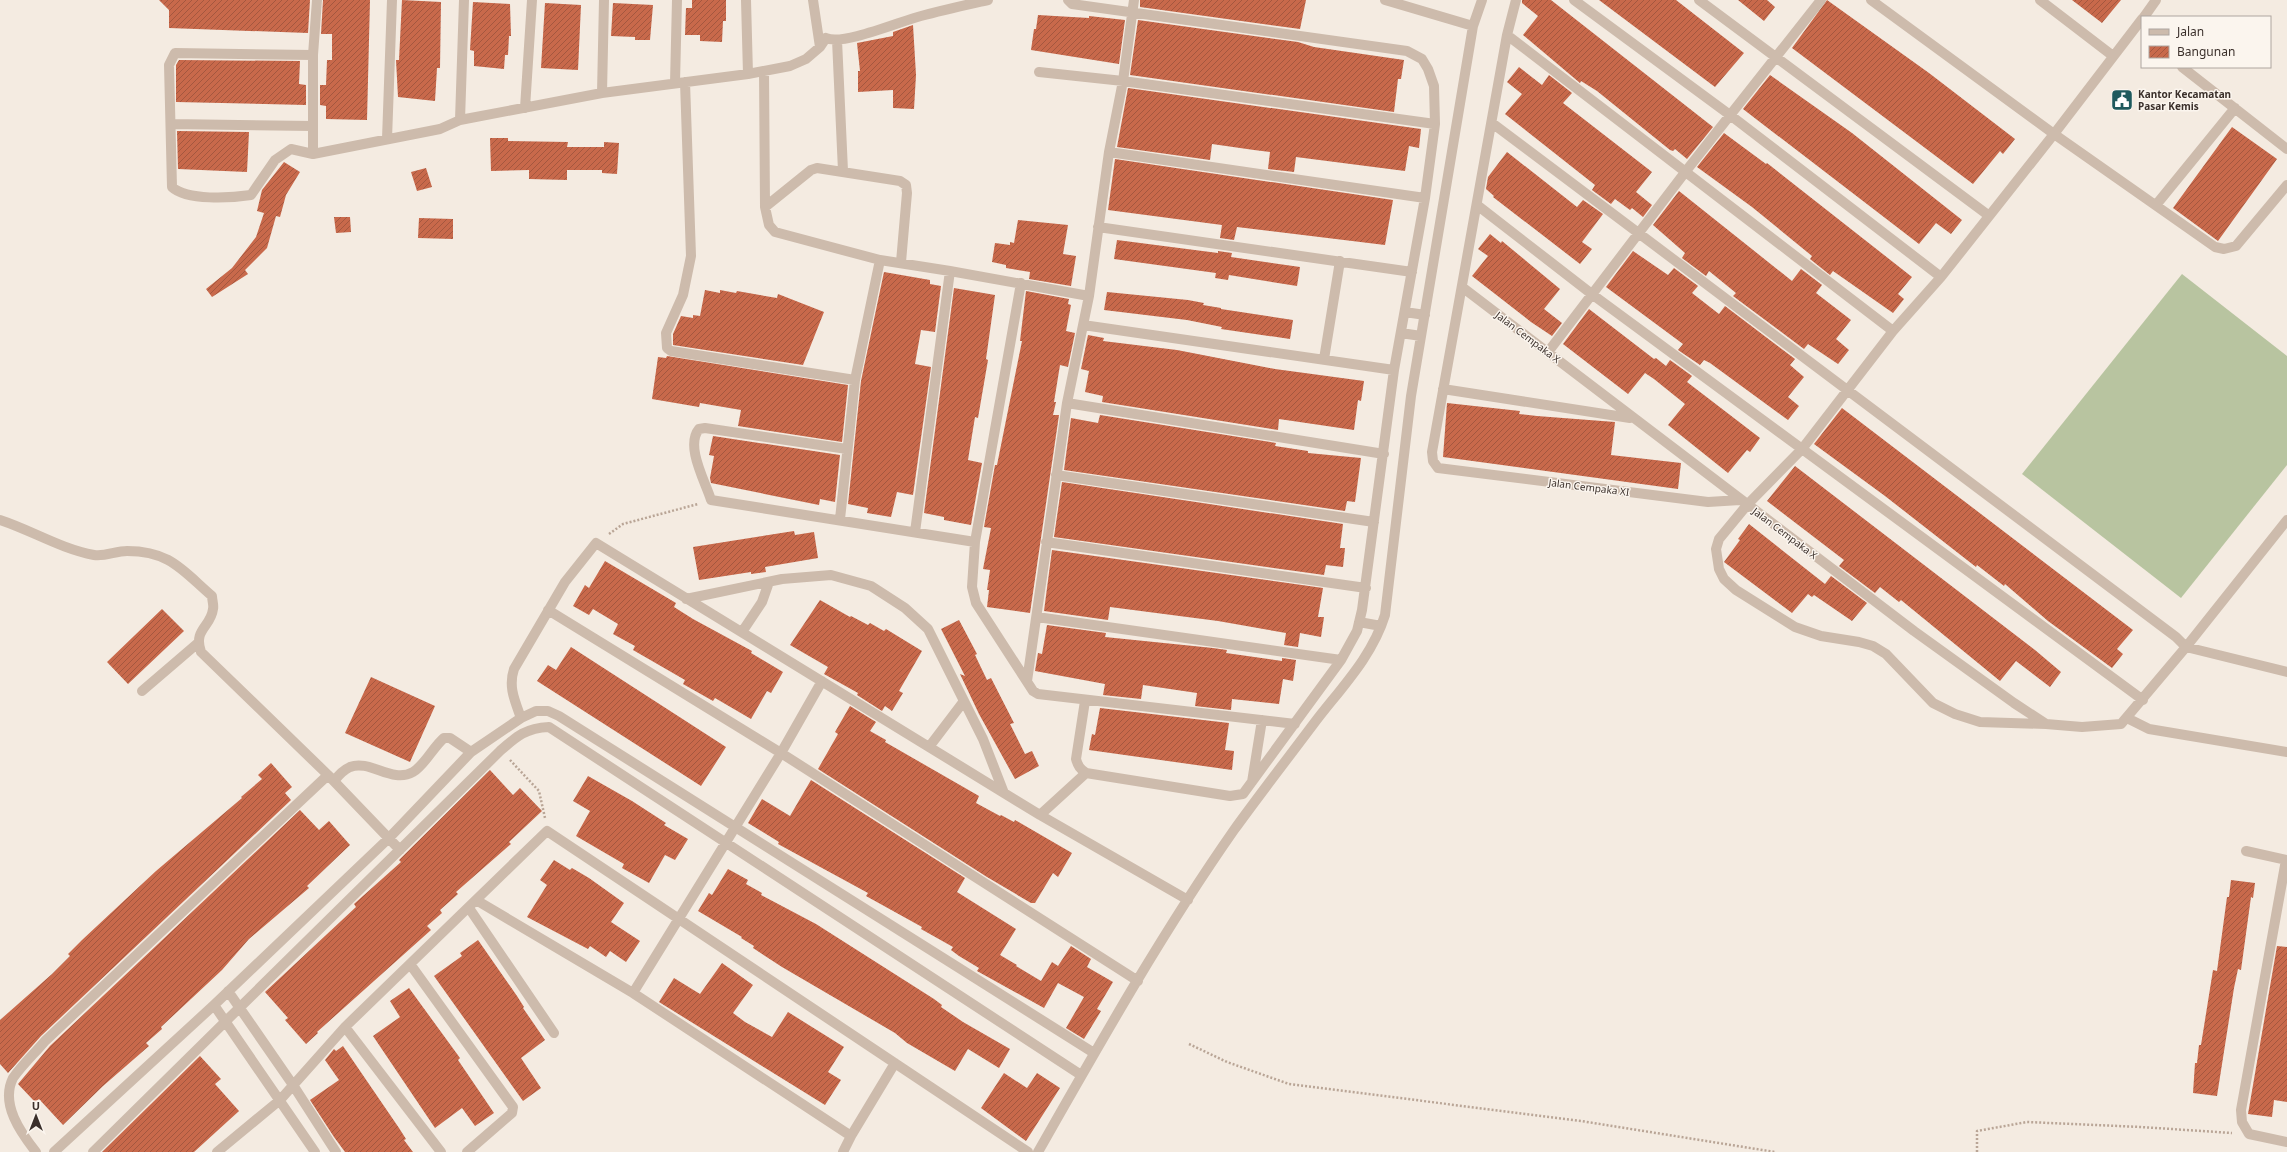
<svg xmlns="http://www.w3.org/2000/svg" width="2287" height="1152" font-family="'Noto Sans',sans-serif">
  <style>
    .pitch { fill: #b8c4a0 }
    .building { fill: url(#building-hatch) }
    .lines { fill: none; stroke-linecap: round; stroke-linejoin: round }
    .path { stroke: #b9a596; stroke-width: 2.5; stroke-dasharray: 2 2; stroke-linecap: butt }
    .minor { stroke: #cdbbac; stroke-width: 10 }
    .labels { text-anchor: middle; stroke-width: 3; stroke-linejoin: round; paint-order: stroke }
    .poi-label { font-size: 10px; font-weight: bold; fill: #3b302b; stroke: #fbf5ee; text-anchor: start }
    .street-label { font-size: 10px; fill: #3b302b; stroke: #fbf5ee }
  </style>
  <defs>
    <pattern id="building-hatch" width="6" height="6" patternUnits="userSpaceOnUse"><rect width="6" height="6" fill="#c8694b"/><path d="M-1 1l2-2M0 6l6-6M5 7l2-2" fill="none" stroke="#a4573f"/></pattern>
  </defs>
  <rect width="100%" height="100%" fill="#f4ebe1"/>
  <path class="pitch" d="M 2182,274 L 2287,356 L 2287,465 L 2181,598 L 2022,474 Z"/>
  <path class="building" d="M 159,0 L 310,0 L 308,33 L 169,28 L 169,10 Z
    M 323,0 L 370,0 L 367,120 L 326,119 L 326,106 L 320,105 L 320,85 L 326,85 L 327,60 L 332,60 L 332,34 L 321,34 Z
    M 402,0 L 441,2 L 440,68 L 437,68 L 435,101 L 398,97 L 396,60 L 399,60 Z
    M 692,0 L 726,0 L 726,21 L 723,21 L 722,42 L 700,41 L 700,35 L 685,35 L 686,8 L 692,8 Z
    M 1140,0 L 1306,0 L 1300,29 L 1140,7 Z
    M 1522,0 L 1551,0 L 1713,127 L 1687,159 L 1675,149 L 1673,151 L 1670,150 L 1597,91 L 1581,81 L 1580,83 L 1523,35 L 1538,16 L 1522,3 Z
    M 1599,0 L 1676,0 L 1744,53 L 1715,87 Z
    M 1738,0 L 1767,0 L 1775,7 L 1764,21 Z
    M 1827,0 L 1929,73 L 2015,139 L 2003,154 L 2000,151 L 1973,184 L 1792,48 Z
    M 2072,0 L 2121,0 L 2102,23 Z
    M 473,2 L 510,4 L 511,36 L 509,36 L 508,55 L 505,55 L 504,69 L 474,66 L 474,51 L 470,50 Z
    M 545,3 L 581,5 L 578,70 L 541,68 Z
    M 613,3 L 653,5 L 650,40 L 635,40 L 635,37 L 611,36 Z
    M 1038,15 L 1089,18 L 1089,16 L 1125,20 L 1119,64 L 1031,50 L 1034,29 L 1036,29 Z
    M 1138,20 L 1298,42 L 1314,47 L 1404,60 L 1401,79 L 1398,79 L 1394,112 L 1130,75 Z
    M 913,25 L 916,75 L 914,109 L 893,108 L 893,90 L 858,92 L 858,71 L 860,71 L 857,43 L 893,36 L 893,32 Z
    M 179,60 L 300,61 L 299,84 L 306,85 L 306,105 L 176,102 L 176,65 Z
    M 1519,67 L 1542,85 L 1549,75 L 1572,93 L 1563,103 L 1652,172 L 1636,192 L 1652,205 L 1643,217 L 1632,208 L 1630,210 L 1615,199 L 1611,204 L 1592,190 L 1595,185 L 1505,114 L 1522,94 L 1507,82 Z
    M 1770,75 L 1852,133 L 1962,220 L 1951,234 L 1936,223 L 1919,244 L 1743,109 Z
    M 1128,88 L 1421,129 L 1419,148 L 1409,146 L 1405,171 L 1296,157 L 1294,172 L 1268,169 L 1270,152 L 1254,150 L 1212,144 L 1210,160 L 1117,147 Z
    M 2232,127 L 2277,159 L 2218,241 L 2173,208 Z
    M 177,131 L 249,132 L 247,172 L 178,169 Z
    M 1724,133 L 1766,164 L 1767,163 L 1912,277 L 1898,294 L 1904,299 L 1893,313 L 1833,271 L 1830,275 L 1810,259 L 1812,256 L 1752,207 L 1697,167 Z
    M 490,138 L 508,138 L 508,141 L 568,142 L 567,147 L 604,147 L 604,142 L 619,143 L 617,174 L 602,173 L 602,170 L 567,170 L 567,180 L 529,179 L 529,170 L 491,171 Z
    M 1507,152 L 1577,207 L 1583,200 L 1603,214 L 1582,242 L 1592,249 L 1580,264 L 1493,197 L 1494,196 L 1486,189 L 1488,177 Z
    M 1115,159 L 1393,200 L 1385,245 L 1237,227 L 1234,240 L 1220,238 L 1222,225 L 1108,210 Z
    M 284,162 L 300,172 L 286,195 L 280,217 L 276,216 L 267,248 L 245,270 L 248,274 L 212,297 L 206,289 L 232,268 L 256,237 L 264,213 L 257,211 L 262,190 Z
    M 426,168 L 432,187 L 417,191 L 411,172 Z
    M 1679,191 L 1792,281 L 1801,269 L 1822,285 L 1816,293 L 1851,320 L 1836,339 L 1849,350 L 1838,364 L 1808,344 L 1804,349 L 1733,296 L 1736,293 L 1709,271 L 1706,276 L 1682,258 L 1685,253 L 1653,225 Z
    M 334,217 L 350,217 L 351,232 L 336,233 Z
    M 419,218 L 453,219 L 453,239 L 418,238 Z
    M 1018,220 L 1068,225 L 1063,254 L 1076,256 L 1071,286 L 1029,279 L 1030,272 L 1006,268 L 1006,265 L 992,262 L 995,243 L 1010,245 L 1010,242 L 1014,243 Z
    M 1490,234 L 1501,243 L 1502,241 L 1560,289 L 1544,309 L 1562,323 L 1552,336 L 1531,322 L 1472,276 L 1488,256 L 1478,249 Z
    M 1117,240 L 1218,253 L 1218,251 L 1232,253 L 1231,257 L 1300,267 L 1297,286 L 1229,275 L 1228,280 L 1215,278 L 1216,273 L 1114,259 Z
    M 1633,251 L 1668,275 L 1674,268 L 1698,286 L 1692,293 L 1719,314 L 1725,306 L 1795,359 L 1790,365 L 1804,377 L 1788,397 L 1799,406 L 1788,420 L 1710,363 L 1704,360 L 1700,365 L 1678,350 L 1683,344 L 1606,287 Z
    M 884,272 L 930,280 L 930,284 L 941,286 L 935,332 L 921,330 L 915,364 L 931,367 L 913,495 L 897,492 L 891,517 L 867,513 L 868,508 L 848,504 L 861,381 Z
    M 954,288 L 995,295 L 986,359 L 988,360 L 978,418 L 975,417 L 968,460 L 982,463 L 971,525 L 944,520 L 944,517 L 924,513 Z
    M 705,290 L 720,293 L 720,290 L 736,293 L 737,291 L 777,298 L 778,294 L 824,312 L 803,365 L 673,345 L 673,334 L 681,316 L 693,318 L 693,315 L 700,316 Z
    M 1026,291 L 1069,299 L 1068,304 L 1071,305 L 1066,331 L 1075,333 L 1068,367 L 1060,365 L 1054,402 L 1056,402 L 1053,415 L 1059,415 L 1030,613 L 987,607 L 989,590 L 987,590 L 990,570 L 983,569 L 991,528 L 984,527 L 995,465 L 997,465 L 1022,341 L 1020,341 Z
    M 1107,292 L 1188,300 L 1204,303 L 1203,305 L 1221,308 L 1221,309 L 1293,320 L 1290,339 L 1221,329 L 1222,327 L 1187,320 L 1104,310 Z
    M 1589,309 L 1654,359 L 1656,358 L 1666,366 L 1670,360 L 1692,376 L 1687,382 L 1760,438 L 1750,452 L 1747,450 L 1728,473 L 1668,425 L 1685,404 L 1654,379 L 1645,373 L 1628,394 L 1563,344 Z
    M 1088,335 L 1104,338 L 1103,341 L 1177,350 L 1275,369 L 1364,381 L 1361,401 L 1358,400 L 1354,430 L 1279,419 L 1278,430 L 1102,402 L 1103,396 L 1085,392 L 1089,371 L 1081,369 Z
    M 667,356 L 848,385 L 842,442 L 738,426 L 741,410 L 700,403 L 699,407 L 652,399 L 658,357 L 666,358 Z
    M 1447,403 L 1520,411 L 1519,414 L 1537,416 L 1615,422 L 1611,455 L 1681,463 L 1678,489 L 1443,457 Z
    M 1842,408 L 2133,630 L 2117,649 L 2123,654 L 2112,668 L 2048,621 L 2005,584 L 2004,586 L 1977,565 L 1976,567 L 1885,496 L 1814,444 Z
    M 1100,415 L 1276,443 L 1275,446 L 1308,451 L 1308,453 L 1361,458 L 1355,502 L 1347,501 L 1345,511 L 1064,470 L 1071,418 L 1098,423 Z
    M 713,436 L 840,455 L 835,502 L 820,499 L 819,505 L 711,483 L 710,478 L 714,456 L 709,455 Z
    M 1795,466 L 2035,650 L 2061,672 L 2050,687 L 2016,661 L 2000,681 L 1901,600 L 1899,602 L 1880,587 L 1875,593 L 1839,566 L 1844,560 L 1767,501 Z
    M 1062,482 L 1343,524 L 1340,548 L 1345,548 L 1343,567 L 1326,565 L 1324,575 L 1054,537 Z
    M 1749,524 L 1825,584 L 1831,576 L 1867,603 L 1852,621 L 1814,595 L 1812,597 L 1808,594 L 1792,613 L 1724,562 L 1740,540 L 1738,539 Z
    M 794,531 L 795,535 L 814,532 L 818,558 L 765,567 L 766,572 L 751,574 L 751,572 L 699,580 L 693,547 Z
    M 1052,550 L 1323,588 L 1318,617 L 1324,617 L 1321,637 L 1300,633 L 1298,647 L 1284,645 L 1286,633 L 1218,621 L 1110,607 L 1108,620 L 1044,611 Z
    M 605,561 L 676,603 L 674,607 L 693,619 L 752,651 L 751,653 L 783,672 L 771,693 L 767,691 L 751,719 L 715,698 L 713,701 L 683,684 L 685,680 L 633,650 L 635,646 L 613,634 L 618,624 L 593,609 L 589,615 L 573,606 L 585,585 L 589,588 Z
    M 820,600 L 850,617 L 851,616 L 868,625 L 870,623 L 884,631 L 886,629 L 922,651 L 899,691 L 903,693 L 892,711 L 885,706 L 882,711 L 857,695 L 858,693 L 824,674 L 828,667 L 790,645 Z
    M 162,609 L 184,631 L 128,684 L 107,662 Z
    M 959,620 L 977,654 L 975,655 L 987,680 L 991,678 L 1014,723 L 1010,724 L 1025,754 L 1032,751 L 1039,766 L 1015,779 L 979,714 L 960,674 L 965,676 L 941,629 Z
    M 1047,625 L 1106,633 L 1105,637 L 1213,648 L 1227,650 L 1226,653 L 1282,661 L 1282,658 L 1296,660 L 1293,681 L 1283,679 L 1279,704 L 1232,699 L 1231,710 L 1195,706 L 1197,693 L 1143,685 L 1141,699 L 1103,695 L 1105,684 L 1035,671 L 1038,653 L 1042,654 Z
    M 571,647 L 726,747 L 701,786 L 537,681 L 548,665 L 556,670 Z
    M 371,677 L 435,706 L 410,762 L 345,733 Z
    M 850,706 L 876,722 L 870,731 L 886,740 L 885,742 L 979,796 L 976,803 L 1000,816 L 1001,815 L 1014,822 L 1015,820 L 1072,853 L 1058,877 L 1053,873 L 1035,903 L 1031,903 L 987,877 L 818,769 L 838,734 L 835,732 Z
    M 1100,708 L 1229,723 L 1225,750 L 1234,751 L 1232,770 L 1089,750 L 1092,734 L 1095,735 Z
    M 271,763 L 292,787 L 285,793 L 291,800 L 41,1036 L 8,1073 L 0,1064 L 0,1020 L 52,974 L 70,956 L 68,954 L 82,940 L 156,871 L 242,798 L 241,797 L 262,779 L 258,775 Z
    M 490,770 L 513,795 L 520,788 L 542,811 L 509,842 L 511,844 L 456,892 L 458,894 L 440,910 L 442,913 L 427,926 L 431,930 L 317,1032 L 318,1033 L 306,1044 L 285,1020 L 288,1018 L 265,992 L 356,907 L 354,904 L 401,862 L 399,860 Z
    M 588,776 L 632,801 L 666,823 L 664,825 L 688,839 L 675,860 L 665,855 L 649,883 L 622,868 L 624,864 L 576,836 L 590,811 L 573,801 Z
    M 811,780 L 965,878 L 957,892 L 1016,929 L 1000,955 L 1017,965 L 1016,966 L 1041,981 L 1052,962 L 1058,966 L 1071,946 L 1091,959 L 1087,967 L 1113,982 L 1097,1009 L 1101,1011 L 1084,1039 L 1066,1028 L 1084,997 L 1058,983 L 1044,1008 L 977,971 L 979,968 L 959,956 L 951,950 L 953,947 L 921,929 L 922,927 L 866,896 L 868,893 L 778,844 L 779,842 L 748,823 L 762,799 L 790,816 Z
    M 300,810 L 319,830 L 329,821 L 350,845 L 307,886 L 309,888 L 249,939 L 222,970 L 161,1027 L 162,1029 L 146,1043 L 149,1046 L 103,1086 L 63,1125 L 39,1099 L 35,1102 L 18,1084 L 50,1046 Z
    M 554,860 L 570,870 L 572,868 L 589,878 L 624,903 L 611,922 L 640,941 L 626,962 L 610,951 L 606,957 L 590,946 L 588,949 L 527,917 L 547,885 L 540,880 Z
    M 728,869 L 748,880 L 746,884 L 762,893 L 761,895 L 816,924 L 934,999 L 942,1005 L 941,1007 L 963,1022 L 1010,1049 L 999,1068 L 968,1049 L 955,1071 L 907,1043 L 895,1033 L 782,967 L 753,948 L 754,946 L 741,938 L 742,937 L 698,911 L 709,893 L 712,895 Z
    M 2231,880 L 2255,883 L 2253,898 L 2251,897 L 2241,970 L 2238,969 L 2234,988 L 2217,1096 L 2193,1093 L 2195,1063 L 2197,1063 L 2199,1045 L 2201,1045 L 2213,970 L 2217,971 L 2227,897 L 2229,897 Z
    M 478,940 L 517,996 L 524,1007 L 523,1008 L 545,1040 L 521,1058 L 541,1088 L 523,1101 L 434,976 L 462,956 L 460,953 Z
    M 2277,946 L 2287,947 L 2287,1102 L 2274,1100 L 2272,1117 L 2248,1114 Z
    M 722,963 L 753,985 L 733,1013 L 745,1022 L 772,1037 L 788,1012 L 844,1047 L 828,1072 L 841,1080 L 825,1105 L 659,1002 L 674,978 L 700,994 Z
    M 409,988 L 460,1058 L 458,1060 L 494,1113 L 475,1126 L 462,1108 L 435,1128 L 373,1036 L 400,1017 L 390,1001 Z
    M 343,1046 L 399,1128 L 406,1139 L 404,1140 L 413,1152 L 345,1152 L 334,1137 L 310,1100 L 339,1080 L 325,1060 L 334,1049 L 336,1051 Z
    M 200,1056 L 221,1079 L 215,1084 L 239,1111 L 194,1152 L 102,1152 Z
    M 1004,1073 L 1027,1088 L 1037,1073 L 1060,1088 L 1026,1141 L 981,1108 Z"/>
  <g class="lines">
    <path class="path" d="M 609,534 L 623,524 L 698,504
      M 510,760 L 539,791 L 545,818
      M 1189,1044 L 1227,1062 L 1289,1084 L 1581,1121 L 1775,1152
      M 1977,1152 L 1977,1131 L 2027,1122 L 2141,1127 L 2232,1133"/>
    <path class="minor" d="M 746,0 L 748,74
      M 813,0 L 820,47
      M 1068,0 L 1072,4 L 1407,51 L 1422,59 L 1428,69 L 1434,86 L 1435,124 L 1425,198 L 1394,370 L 1362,610 L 1357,631 L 1341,660 L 1243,794 L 1230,796 L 1086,773 C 1080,769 1078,766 1076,759 L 1085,701
      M 1385,0 L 1473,26
      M 1516,0 L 1507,35 L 1432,452 L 1433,461 L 1438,468 L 1708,502 L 1740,500
      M 1574,0 L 1730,115 L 1941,277
      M 1699,0 L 1988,215
      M 1871,0 L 2054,134 L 2215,247 L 2224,249 L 2236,246 L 2287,185
      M 2040,0 L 2113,56
      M 2144,17 L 2156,0
      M 1507,35 L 1893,331
      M 837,40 L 843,171
      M 313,55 L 175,53 L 169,65 L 172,187 C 187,201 231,198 251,195 L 275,160 L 291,149 L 313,154 L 440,129 L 460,120 L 602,93 L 748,74 L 790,66 L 806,59 L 820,47 L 826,38 C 843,46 901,21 921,16 C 943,10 966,5 988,0
      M 2182,67 L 2287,149
      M 764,71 L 765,207
      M 1039,72 L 1123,81 L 1435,124
      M 685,82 L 691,256 L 683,295 L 666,333 L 667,348 L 671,351 L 855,380
      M 675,83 L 677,0
      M 602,93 L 604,0
      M 525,108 L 532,0
      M 460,120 L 464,0
      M 171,124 L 313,126
      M 387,139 L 392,0
      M 1109,152 L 1425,198
      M 313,154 L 313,55 L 317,0
      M 1477,205 L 1593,295 L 2143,700
      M 2156,205 L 2235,108
      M 1098,227 L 1412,272
      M 880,260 L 775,232 L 769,225 L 765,207 L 811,170 L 817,168 L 900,181 L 906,185 L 907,193 L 901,262
      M 1462,287 L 1914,631 L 2014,703 L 2046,724 L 2082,727 L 2121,724 L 2186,647 L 2176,637 L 1492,123
      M 1405,312 L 1425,315
      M 1083,325 L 1394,370
      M 1401,333 L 1421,336
      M 1548,352 L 1686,171 L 1821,0
      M 1324,359 L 1340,261
      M 1443,389 L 1630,418
      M 1067,403 L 1384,454
      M 847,449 L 705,428 L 699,429 C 685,446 705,481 711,500 L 975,542 L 972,587 L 976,603 L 1033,691 L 1038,694 L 1295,724
      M 1056,475 L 1374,522
      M 840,519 L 855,380 L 880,260 L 950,271 L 1089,296
      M 0,520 C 31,530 61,549 94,555 C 104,557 116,551 127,551 C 170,551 182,570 212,596 C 212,600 214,605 213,609 C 211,627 193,629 201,652 L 328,775 L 400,850
      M 2287,520 L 2186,647 L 2287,672
      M 915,532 L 950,271
      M 975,542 L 1021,283
      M 1046,542 L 1366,588
      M 686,599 L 782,579 L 831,575 L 871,586 L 905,608 L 928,629 L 983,739 L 1004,793
      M 548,610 L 781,753 L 1138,981
      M 1037,617 L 1341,660
      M 1359,622 L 1381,626
      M 742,632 L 762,602 L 769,582
      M 1027,681 L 1067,403 L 1089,296 L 1109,152 L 1123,81 L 1134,0
      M 142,691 L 198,643
      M 521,718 C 515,701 508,687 514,669 L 565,582 L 596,543 L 1040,815 L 1188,900
      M 2127,718 L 2149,729 L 2287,752
      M 2046,724 L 1980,722 L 1955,714 L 1933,703 L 1886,654 L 1873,646 L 1859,642 L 1821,636 L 1795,627 L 1736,590 L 1724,579 L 1719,569 L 1716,549 L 1719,539 L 1747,505 L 1802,449 L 1893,331 L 1941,277 L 2054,134 L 2142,19
      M 929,747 L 964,701
      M 334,781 C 339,775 343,770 350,767 C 370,759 392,784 413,772 C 424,766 434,746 444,738 L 450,738 L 471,752
      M 1252,782 L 1262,720
      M 1040,815 L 1086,773
      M 2246,851 L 2287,860
      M 2286,860 L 2241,1110 L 2242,1122 L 2249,1134 L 2287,1142
      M 476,900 L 633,993 L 851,1136
      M 469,908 L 554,1033
      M 410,964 L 513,1107 L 512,1113 L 467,1152
      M 228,991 L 293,1085 L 336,1152
      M 633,993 L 781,753 L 822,681
      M 214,1005 L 315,1152
      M 345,1027 L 441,1152
      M 36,1152 C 21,1133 0,1104 13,1078 C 22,1065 35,1053 45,1041 L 328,775
      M 54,1152 L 214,1005 L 388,839 L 471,752 L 521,718 L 536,711 L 548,711 L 559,716 L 1094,1053
      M 93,1152 L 500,751 C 517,736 526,728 549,727 L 1081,1075
      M 217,1152 L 280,1100 L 345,1027 L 547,831 L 1028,1152
      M 843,1152 L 851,1136 L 895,1063
      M 1038,1152 C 1100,1043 1162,933 1234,830 C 1260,794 1288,758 1315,722 C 1341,688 1372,657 1385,615 L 1411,396 L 1473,26 L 1482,0"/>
  </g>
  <defs>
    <g id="civic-square" transform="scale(1.15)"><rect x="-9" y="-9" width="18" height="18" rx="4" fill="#1f5a5e" stroke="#fbf5ee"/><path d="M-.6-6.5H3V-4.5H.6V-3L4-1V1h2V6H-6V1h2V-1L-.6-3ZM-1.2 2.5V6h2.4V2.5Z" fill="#fff"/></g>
  </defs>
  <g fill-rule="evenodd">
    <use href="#civic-square" x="2122" y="100"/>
  </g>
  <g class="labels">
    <g class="poi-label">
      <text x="2138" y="98">Kantor Kecamatan<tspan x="2138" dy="12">Pasar Kemis</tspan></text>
    </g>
    <g class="street-label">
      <text transform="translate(1528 337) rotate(37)" y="4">Jalan Cempaka X</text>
      <text transform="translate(1589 487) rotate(7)" y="4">Jalan Cempaka XI</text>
      <text transform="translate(1785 533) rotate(37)" y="4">Jalan Cempaka X</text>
    </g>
  </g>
  <rect x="2141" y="16" width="130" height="52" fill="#fbf5ee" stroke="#aea6a0"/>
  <rect x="2149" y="29" width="20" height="6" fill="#cdbbac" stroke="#aea6a0"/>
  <text x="2177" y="36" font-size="12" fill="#3b302b">Jalan</text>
  <rect x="2149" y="46" width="20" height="12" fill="url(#building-hatch)" stroke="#aea6a0"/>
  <text x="2177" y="56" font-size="12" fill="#3b302b">Bangunan</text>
  <g transform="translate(36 1116)" stroke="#fbf5ee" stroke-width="3" paint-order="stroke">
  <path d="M0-3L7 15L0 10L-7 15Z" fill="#3b302b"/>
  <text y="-6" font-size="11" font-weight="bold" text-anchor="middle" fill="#3b302b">U</text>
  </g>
</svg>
